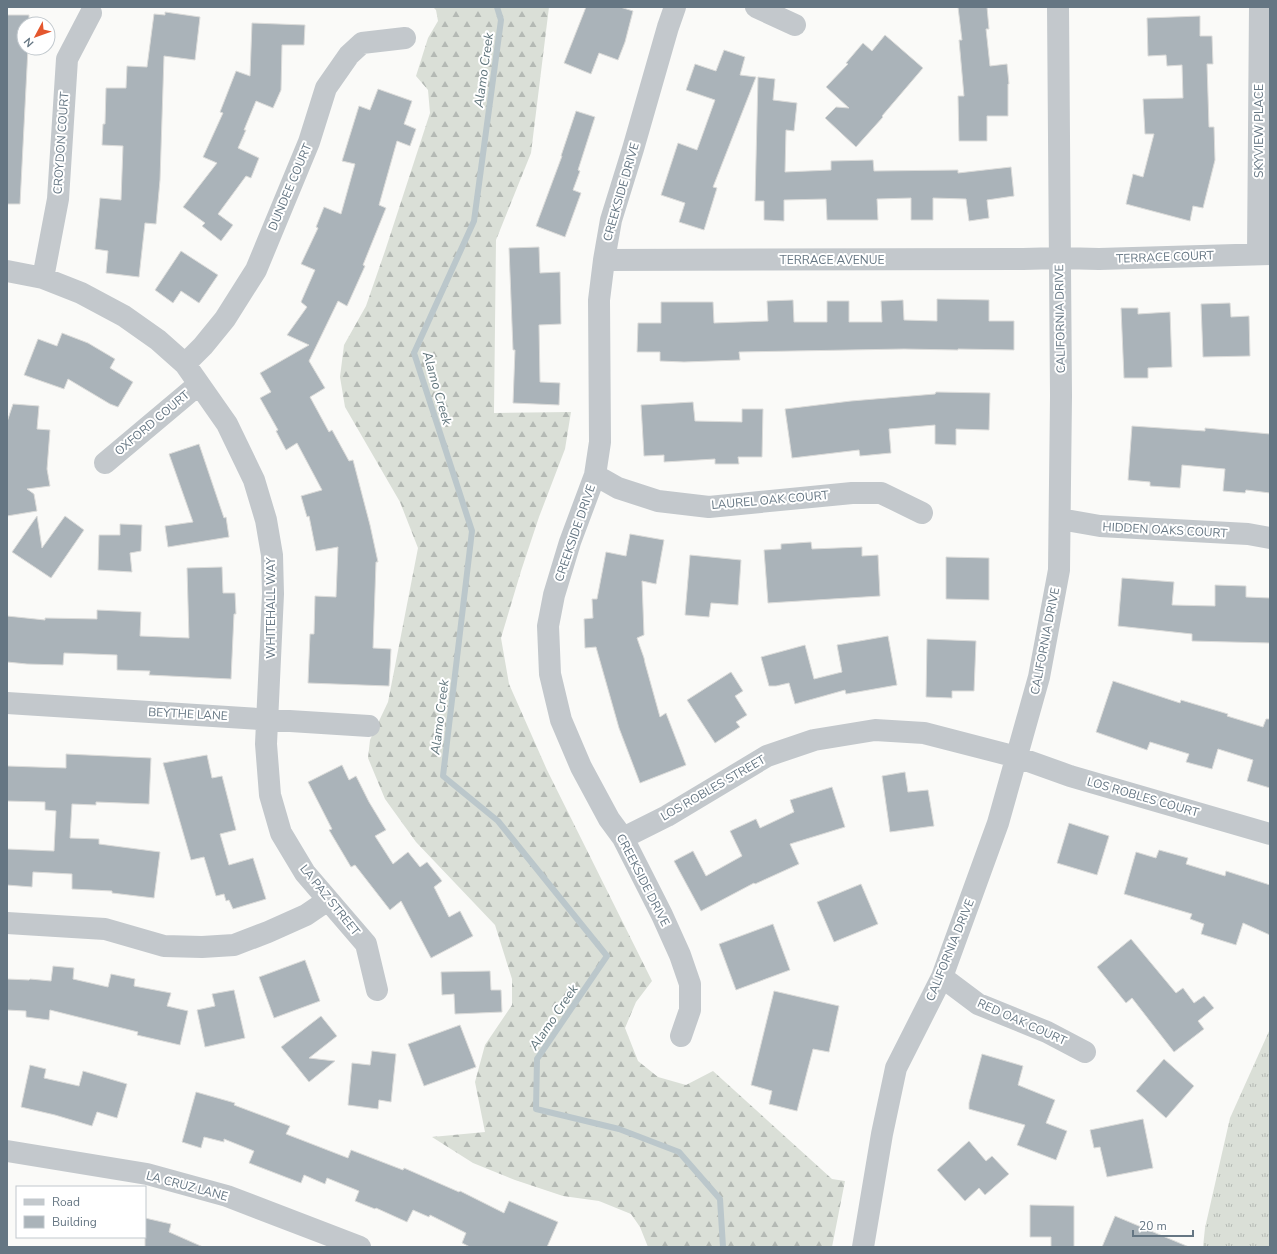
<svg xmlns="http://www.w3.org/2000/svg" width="1277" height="1254" font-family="'Nunito Sans',sans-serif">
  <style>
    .grass { fill: url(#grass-tufts) }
    .forest { fill: url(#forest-firs) }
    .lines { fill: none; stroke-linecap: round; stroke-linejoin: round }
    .stream { stroke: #bbc7cb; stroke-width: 6 }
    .building { fill: #aab3b9; stroke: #dcdcda }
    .minor { stroke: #c3c8cc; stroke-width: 22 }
    .labels { text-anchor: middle; stroke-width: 4; stroke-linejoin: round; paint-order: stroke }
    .street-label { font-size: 12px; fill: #657683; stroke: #fff }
    .water-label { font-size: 13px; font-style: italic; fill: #60757c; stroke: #fff }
  </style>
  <defs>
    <pattern id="grass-tufts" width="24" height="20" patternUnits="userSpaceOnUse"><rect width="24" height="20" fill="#dadfd7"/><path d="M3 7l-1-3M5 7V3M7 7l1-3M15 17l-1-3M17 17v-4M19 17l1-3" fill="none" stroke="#b4b9b4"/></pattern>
    <pattern id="forest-firs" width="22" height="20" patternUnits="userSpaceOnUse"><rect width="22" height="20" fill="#dadfd7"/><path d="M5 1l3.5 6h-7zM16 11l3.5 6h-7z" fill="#b4b9b4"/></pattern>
  </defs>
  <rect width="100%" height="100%" fill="#fafaf8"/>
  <path class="grass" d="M 1270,1029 L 1270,1247 L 1203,1247 L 1205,1228 L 1230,1118 Z"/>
  <path class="forest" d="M 433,7 L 549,7 L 531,153 L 496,240 L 494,413 L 571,412 L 565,449 L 539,517 L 521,571 L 501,638 L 509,684 L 547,770 L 652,981 L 636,1002 L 625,1028 L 638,1061 L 658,1077 L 686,1085 L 713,1071 L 832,1179 L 845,1181 L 832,1247 L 648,1247 L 640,1227 L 631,1214 L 599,1201 L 563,1196 L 515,1180 L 473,1163 L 432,1137 L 485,1132 L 475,1082 L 485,1045 L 512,1005 L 512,979 L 495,925 L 416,842 L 385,799 L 368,758 L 370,740 L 388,702 L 418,548 L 400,502 L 345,407 L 340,377 L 344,345 L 366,306 L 385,251 L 430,113 L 428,90 L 416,76 L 428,38 L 438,21 L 436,10 Z"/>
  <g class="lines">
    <path class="stream" d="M 497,7 L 501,20 L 474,221 L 414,353 L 472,531 L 443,776 L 498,821 L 607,956 L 537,1059 L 536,1109 L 619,1129 L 679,1152 L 720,1199 L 723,1247"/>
  </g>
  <path class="building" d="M 586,7 L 620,7 L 633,11 L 625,42 L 618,60 L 599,53 L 591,74 L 564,63 Z
    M 958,7 L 987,7 L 989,29 L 986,29 L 990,66 L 1007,64 L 1009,84 L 1008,84 L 1008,116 L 987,116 L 987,141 L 959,141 L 958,96 L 964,96 L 959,40 L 962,40 Z
    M 165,12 L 200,17 L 195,60 L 164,56 L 160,180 L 156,224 L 145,223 L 139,277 L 106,273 L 108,251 L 95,249 L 100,198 L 121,200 L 123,146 L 102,145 L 103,124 L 105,124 L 106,88 L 126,88 L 127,66 L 147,67 L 154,14 L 165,15 Z
    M 7,15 L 29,15 L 29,24 L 24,24 L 24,48 L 28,48 L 20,204 L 7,204 Z
    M 1200,16 L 1200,36 L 1212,36 L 1213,64 L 1207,64 L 1209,127 L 1214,127 L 1215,160 L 1203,208 L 1193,206 L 1190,221 L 1126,204 L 1133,174 L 1143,177 L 1154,134 L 1145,134 L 1143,99 L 1183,98 L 1182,65 L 1167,66 L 1166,55 L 1148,56 L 1147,18 Z
    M 252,23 L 305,25 L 304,45 L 282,45 L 281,90 L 273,108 L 256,101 L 244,130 L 246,130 L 238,148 L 259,158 L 251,178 L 246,176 L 218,214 L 233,225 L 221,241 L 202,226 L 205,223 L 183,207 L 217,163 L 203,157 L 223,113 L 220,112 L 236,71 L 250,76 Z
    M 885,35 L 923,68 L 882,116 L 883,117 L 856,147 L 825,118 L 836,107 L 849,108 L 826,87 L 848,64 L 846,63 L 863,43 L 872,51 Z
    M 724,50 L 745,57 L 740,75 L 756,77 L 713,187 L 717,188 L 704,230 L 679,222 L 685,203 L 661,195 L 678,143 L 697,150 L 715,100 L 686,90 L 695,64 L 716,71 Z
    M 758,77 L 775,79 L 773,100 L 797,103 L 794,131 L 786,130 L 785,172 L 831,170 L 831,161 L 873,160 L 874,171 L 958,170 L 958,173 L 1011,167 L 1014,196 L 987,200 L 989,218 L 969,221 L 966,199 L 933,198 L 933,220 L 911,220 L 911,198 L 877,199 L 878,220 L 827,220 L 826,199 L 784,200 L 784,221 L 764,220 L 764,201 L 755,201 Z
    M 378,89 L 412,101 L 404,124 L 416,129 L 410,146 L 397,141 L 379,205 L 386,208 L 363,265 L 365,266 L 347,306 L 338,301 L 309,361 L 325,388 L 310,397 L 329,432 L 332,430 L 349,461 L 353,460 L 370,525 L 378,562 L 376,562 L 373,648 L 391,649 L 389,686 L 308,683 L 310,634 L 314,634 L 315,596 L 336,597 L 338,547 L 316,551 L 309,516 L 307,517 L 301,496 L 322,490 L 297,443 L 286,450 L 276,431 L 278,430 L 260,398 L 271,392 L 260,373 L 309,345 L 287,335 L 307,307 L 301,302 L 315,270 L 301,264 L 318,228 L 316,227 L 324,207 L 341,214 L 355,164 L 342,161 L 359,106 L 370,110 Z
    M 576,111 L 595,117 L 578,170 L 580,171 L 573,190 L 581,193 L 565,237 L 536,226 L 562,156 L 561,156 Z
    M 539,247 L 540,273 L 560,272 L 561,324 L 539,325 L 540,382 L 560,383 L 559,405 L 513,403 L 515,350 L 513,350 L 509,248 Z
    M 181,251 L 218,275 L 199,303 L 181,291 L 173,303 L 155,290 Z
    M 937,299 L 989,300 L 989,321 L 1014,321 L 1014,350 L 958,349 L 958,350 L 904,349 L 739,352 L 740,360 L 684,362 L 660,361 L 660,352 L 637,352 L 638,323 L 661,323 L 661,302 L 713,302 L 714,323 L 768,321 L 767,301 L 793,300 L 794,322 L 827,322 L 827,301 L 849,301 L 849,322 L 882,322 L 881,301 L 903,300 L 904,320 L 937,321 Z
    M 1230,303 L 1231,317 L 1249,316 L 1250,356 L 1203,357 L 1201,304 Z
    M 1121,308 L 1138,308 L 1138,314 L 1170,312 L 1172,367 L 1148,368 L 1148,378 L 1124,378 Z
    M 62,333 L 88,343 L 115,359 L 110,368 L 133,382 L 118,407 L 110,404 L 68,379 L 64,389 L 24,375 L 38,339 L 57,346 Z
    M 936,392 L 990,393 L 989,430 L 956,429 L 956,445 L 935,444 L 935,425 L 889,429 L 891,453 L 860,456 L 859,450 L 792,458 L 785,409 L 851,401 L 935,394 Z
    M 693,402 L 695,421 L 742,422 L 742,409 L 763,409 L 762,457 L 738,457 L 739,464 L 715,464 L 715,459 L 664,462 L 664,455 L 644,456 L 641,405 Z
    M 13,404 L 39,406 L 37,429 L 50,430 L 47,469 L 50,486 L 27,489 L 34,494 L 37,511 L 7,516 L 7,422 Z
    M 1132,426 L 1205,431 L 1205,428 L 1270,434 L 1270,493 L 1246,490 L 1245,493 L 1223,491 L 1225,469 L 1182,465 L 1180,488 L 1150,486 L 1150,482 L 1128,480 Z
    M 199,444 L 224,518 L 226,517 L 229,537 L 168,547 L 165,526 L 193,522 L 169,454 Z
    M 37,516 L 42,548 L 65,516 L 84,530 L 51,578 L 12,552 Z
    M 120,524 L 142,525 L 141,551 L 130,553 L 132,572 L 98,570 L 99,535 L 120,535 Z
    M 630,534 L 664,540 L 656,584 L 642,581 L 644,635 L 637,638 L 644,658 L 645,663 L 660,717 L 666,713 L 686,765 L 640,783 L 619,728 L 596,647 L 585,648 L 584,619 L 593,618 L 592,599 L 597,599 L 606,552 L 626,556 Z
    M 811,542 L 812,549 L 862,547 L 862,556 L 878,555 L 880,596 L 768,603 L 764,550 L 781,549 L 781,544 Z
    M 690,555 L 741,560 L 738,605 L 711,603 L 709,617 L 685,615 Z
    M 946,557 L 989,558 L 989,600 L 946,599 Z
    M 222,567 L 223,593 L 235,593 L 236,614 L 234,614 L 231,679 L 149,675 L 150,671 L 117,670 L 117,655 L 64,653 L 63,665 L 27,664 L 7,662 L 7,616 L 45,620 L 45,618 L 97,619 L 97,610 L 141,612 L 140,636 L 189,638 L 187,568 Z
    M 1122,578 L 1174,582 L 1172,605 L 1215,606 L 1215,585 L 1246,586 L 1246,597 L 1270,598 L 1270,643 L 1192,641 L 1192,634 L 1118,626 Z
    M 888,636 L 897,685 L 846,694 L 845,690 L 795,704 L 789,683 L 776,686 L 769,686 L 761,657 L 805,645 L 814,679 L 842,672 L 837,645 Z
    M 927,639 L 976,641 L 974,691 L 952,691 L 952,698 L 926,697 Z
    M 731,672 L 743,691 L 735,696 L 747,715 L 736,722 L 740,727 L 715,743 L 687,700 Z
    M 1113,681 L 1180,703 L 1181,700 L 1228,714 L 1227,716 L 1263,727 L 1266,719 L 1270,719 L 1270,788 L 1247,781 L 1253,760 L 1218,749 L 1212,769 L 1186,762 L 1189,754 L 1150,742 L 1147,750 L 1096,732 Z
    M 66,754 L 151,758 L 149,804 L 96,802 L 96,805 L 72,804 L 70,838 L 99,839 L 99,844 L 160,852 L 154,898 L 112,893 L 112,891 L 72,889 L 72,874 L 33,872 L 32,887 L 7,885 L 7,849 L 54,851 L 56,811 L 45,810 L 45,802 L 7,801 L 7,766 L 66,768 Z
    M 207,755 L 212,778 L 222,776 L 236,830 L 220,834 L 229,865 L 253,858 L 266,899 L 233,909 L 229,900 L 226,901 L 224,894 L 216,896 L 204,857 L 191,860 L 163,763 Z
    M 342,765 L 349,780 L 356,776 L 369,802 L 386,830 L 375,836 L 393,864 L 408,852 L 420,867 L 427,862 L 442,881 L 434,887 L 449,917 L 460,911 L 473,936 L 431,958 L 401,901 L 390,910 L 355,865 L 351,867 L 329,830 L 332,829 L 308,782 Z
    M 905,772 L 908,792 L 928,790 L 934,826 L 890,832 L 882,776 Z
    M 832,787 L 845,827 L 790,844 L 799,864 L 755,884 L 754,883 L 701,911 L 674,861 L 693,851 L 706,876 L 742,856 L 730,831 L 756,819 L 760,828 L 794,812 L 790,800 Z
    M 1069,823 L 1109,836 L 1097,875 L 1057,863 Z
    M 1159,850 L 1188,858 L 1186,864 L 1225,876 L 1226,871 L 1270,885 L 1270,935 L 1243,923 L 1236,945 L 1201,934 L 1204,924 L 1190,919 L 1192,914 L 1124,894 L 1136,852 L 1156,858 Z
    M 861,884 L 878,924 L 834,942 L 817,902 Z
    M 773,924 L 790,970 L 736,990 L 719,944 Z
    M 1131,939 L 1176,993 L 1183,988 L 1194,1003 L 1204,996 L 1214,1008 L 1198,1021 L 1204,1029 L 1174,1052 L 1132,998 L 1126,1003 L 1097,967 Z
    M 305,960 L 320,1001 L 274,1018 L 259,977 Z
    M 53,966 L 74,968 L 73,979 L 108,987 L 111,974 L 135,979 L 134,986 L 171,993 L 167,1006 L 188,1011 L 180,1045 L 137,1035 L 138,1032 L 50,1010 L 49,1020 L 26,1017 L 26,1011 L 7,1010 L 7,979 L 29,980 L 30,979 L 51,981 Z
    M 490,971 L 491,990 L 501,990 L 502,1012 L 455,1014 L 454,994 L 442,995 L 441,972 Z
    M 234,990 L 245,1038 L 205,1047 L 197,1010 L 215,1006 L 212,994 Z
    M 774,991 L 839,1006 L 829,1052 L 813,1049 L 797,1111 L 769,1104 L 772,1091 L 751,1085 Z
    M 321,1016 L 337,1036 L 309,1058 L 335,1061 L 309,1082 L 281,1047 Z
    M 460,1025 L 476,1067 L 424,1086 L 408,1044 Z
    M 372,1051 L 396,1054 L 391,1102 L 379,1100 L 378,1109 L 348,1105 L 352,1063 L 370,1065 Z
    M 982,1054 L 1023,1066 L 1018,1085 L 1055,1100 L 1046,1123 L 1067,1131 L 1056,1160 L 1017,1145 L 1025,1125 L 969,1109 L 969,1103 Z
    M 1164,1059 L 1194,1086 L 1166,1118 L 1136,1091 Z
    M 30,1065 L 46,1069 L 44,1078 L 79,1086 L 83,1071 L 127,1084 L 117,1118 L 97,1112 L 92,1126 L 55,1115 L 21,1107 Z
    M 196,1092 L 235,1103 L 234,1105 L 290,1126 L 286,1134 L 348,1158 L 351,1150 L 403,1170 L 404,1168 L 459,1192 L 460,1191 L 504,1213 L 509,1201 L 558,1222 L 547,1247 L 470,1247 L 462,1243 L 466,1233 L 430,1215 L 429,1217 L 413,1210 L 407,1222 L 376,1208 L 375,1209 L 355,1201 L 359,1191 L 327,1178 L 325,1184 L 304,1175 L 301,1183 L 249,1163 L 254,1151 L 224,1139 L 224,1142 L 204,1137 L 201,1148 L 182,1142 Z
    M 1143,1119 L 1153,1168 L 1107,1177 L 1100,1147 L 1094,1148 L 1090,1130 Z
    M 969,1141 L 986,1161 L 992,1156 L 1009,1174 L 985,1195 L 979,1188 L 965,1201 L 937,1170 Z
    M 1030,1205 L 1074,1206 L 1074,1247 L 1051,1247 L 1051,1237 L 1030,1237 Z
    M 1115,1216 L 1189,1247 L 1102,1247 Z
    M 145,1218 L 171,1224 L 169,1232 L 203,1247 L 145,1247 Z"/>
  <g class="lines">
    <path class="minor" d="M 675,7 L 668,27 L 633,149 L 611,220 L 604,260 L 599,300 L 600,442 L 595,475 L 570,542 L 554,595 L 548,626 L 550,674 L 561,720 L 581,767 L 609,819 L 623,838 L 662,915 L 680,955 L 690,984 L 690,1010 L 681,1036
      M 756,7 L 795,25
      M 1258,254 L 1260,7
      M 604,260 L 1023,259 L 1060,258 L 1099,259 L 1270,254
      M 7,271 L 43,278 L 81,293 L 124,316 L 158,340 L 185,364 L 227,424 L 254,480 L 266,520 L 272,555 L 273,594 L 266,744 L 270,795 L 281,833 L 305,873 L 366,944 L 377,990
      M 43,278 L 58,199 L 67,59 L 91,13
      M 185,364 L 203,346 L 225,319 L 256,270 L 309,142 L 326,88 L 349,55 L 362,43 L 405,38
      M 105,463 L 199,384
      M 595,475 L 618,488 L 658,501 L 709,507 L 852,493 L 881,493 L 922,513
      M 1060,519 L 1100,526 L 1248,534 L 1270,538
      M 7,703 L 369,726
      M 623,838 L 667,816 L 767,756 L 814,740 L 875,730 L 924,733 L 1017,757 L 1070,776 L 1270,834
      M 7,923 L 105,929 L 164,946 L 202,947 L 234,945 L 268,932 L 306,915 L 328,900
      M 942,977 L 978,1004 L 1047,1032 L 1085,1052
      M 7,1151 L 147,1174 L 227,1196 L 360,1247
      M 863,1247 L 882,1134 L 896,1068 L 942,977 L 998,823 L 1039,677 L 1059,570 L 1061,396 L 1058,7"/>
  </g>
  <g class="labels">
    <g class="street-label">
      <text transform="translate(1259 131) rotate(-90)" y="4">SKYVIEW PLACE</text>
      <text transform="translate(61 143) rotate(-86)" y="4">CROYDON COURT</text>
      <text transform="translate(290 187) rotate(-67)" y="4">DUNDEE COURT</text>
      <text transform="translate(621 192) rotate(-74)" y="4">CREEKSIDE DRIVE</text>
      <text transform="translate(1165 257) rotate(-2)" y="4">TERRACE COURT</text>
      <text x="832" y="264">TERRACE AVENUE</text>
      <text transform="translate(1060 319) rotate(-91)" y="4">CALIFORNIA DRIVE</text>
      <text transform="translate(152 423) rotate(-40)" y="4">OXFORD COURT</text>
      <text transform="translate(770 500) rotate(-5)" y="4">LAUREL OAK COURT</text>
      <text transform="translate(1165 530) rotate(3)" y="4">HIDDEN OAKS COURT</text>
      <text transform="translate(575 533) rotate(-71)" y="4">CREEKSIDE DRIVE</text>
      <text transform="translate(271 608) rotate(-90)" y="4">WHITEHALL WAY</text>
      <text transform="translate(1045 641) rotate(-79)" y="4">CALIFORNIA DRIVE</text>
      <text transform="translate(188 714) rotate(3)" y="4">BEYTHE LANE</text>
      <text transform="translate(713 788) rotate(-30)" y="4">LOS ROBLES STREET</text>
      <text transform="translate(1143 797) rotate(16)" y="4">LOS ROBLES COURT</text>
      <text transform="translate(643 880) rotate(63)" y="4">CREEKSIDE DRIVE</text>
      <text transform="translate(330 900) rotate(51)" y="4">LA PAZ STREET</text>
      <text transform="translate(950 950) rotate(-68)" y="4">CALIFORNIA DRIVE</text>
      <text transform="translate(1022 1022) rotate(24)" y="4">RED OAK COURT</text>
      <text transform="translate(187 1186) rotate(15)" y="4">LA CRUZ LANE</text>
    </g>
    <g class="water-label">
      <text transform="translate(483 70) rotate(-82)" y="5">Alamo Creek</text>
      <text transform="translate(438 388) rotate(74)" y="5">Alamo Creek</text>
      <text transform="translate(439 717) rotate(-83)" y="5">Alamo Creek</text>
      <text transform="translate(553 1017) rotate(-56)" y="5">Alamo Creek</text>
    </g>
  </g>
  <rect width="1277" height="1254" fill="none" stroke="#657683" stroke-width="16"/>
  <rect x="16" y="1186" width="130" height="52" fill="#ffffff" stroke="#c1c8cd"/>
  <rect x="24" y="1199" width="20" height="6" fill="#c3c8cc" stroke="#c1c8cd"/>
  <text x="52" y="1206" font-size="12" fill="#657683">Road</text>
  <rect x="24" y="1216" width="20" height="12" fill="#aab3b9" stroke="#c1c8cd"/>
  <text x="52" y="1226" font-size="12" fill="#657683">Building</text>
  <g transform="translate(36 36) rotate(229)"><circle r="19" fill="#ffffff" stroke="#c1c8cd"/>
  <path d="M0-3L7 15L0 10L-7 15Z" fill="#e4572e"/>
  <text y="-6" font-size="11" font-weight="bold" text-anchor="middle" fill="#657683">N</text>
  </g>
  <path d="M1133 1230v6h60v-6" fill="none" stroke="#657683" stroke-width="2"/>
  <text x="1139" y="1230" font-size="12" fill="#657683" stroke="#ffffff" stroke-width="3" paint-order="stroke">20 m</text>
</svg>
